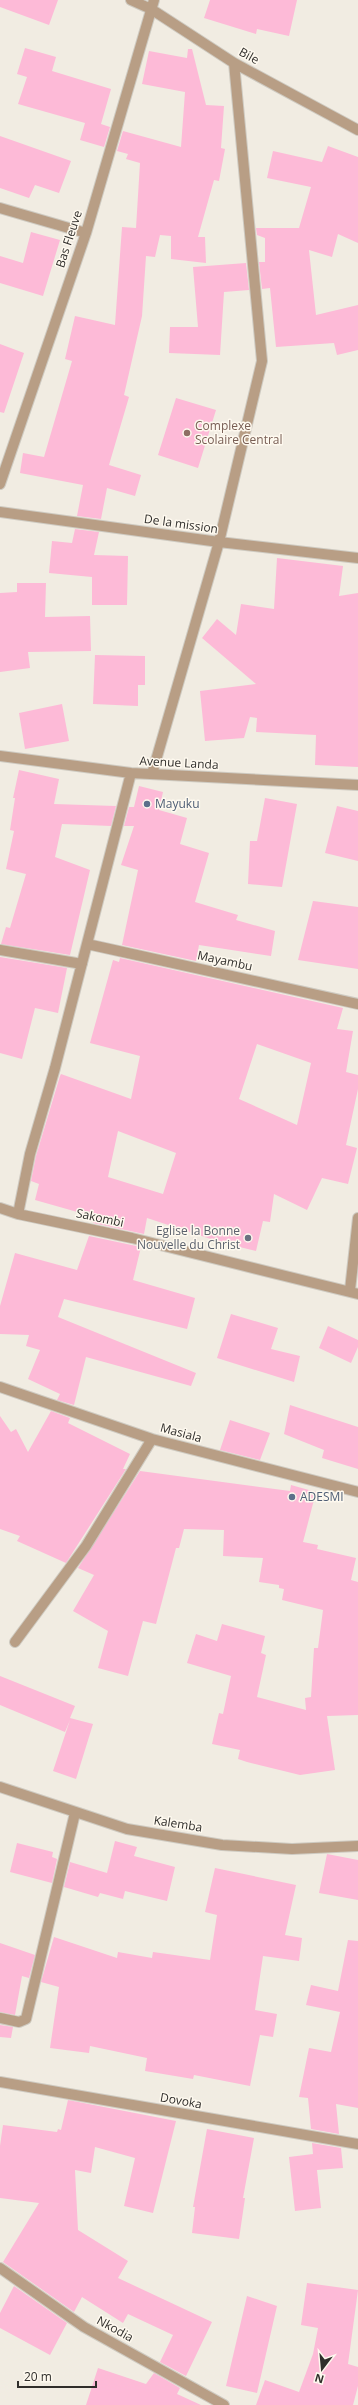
<svg xmlns="http://www.w3.org/2000/svg" width="358" height="2405" font-family="'Open Sans',sans-serif">
  <style>
    .building { fill: #fdbad7; fill-rule: evenodd }
    .lines { fill: none; stroke-linecap: round; stroke-linejoin: round }
    .minor-casing { stroke: #cecac1; stroke-width: 12 }
    .minor { stroke: #b89e85; stroke-width: 10 }
    .education-dot { fill: #8d6e63; stroke: #fef9ef; stroke-width: 1.5 }
    .service-dot { fill: #5c6f8a; stroke: #fef9ef; stroke-width: 1.5 }
    .worship-dot { fill: #6b7280; stroke: #fef9ef; stroke-width: 1.5 }
    .labels { text-anchor: middle; stroke-width: 3; stroke-linejoin: round; paint-order: stroke }
    .street-label { font-size: 12px; fill: #302e2b; stroke: #fef9ef }
    .education-label { font-size: 12px; fill: #785e54; stroke: #fef9ef; text-anchor: start }
    .service-label { font-size: 12px; fill: #4e5e75; stroke: #fef9ef; text-anchor: start }
    .worship-label { font-size: 12px; fill: #5b616d; stroke: #fef9ef; text-anchor: end }
  </style>
  <rect width="100%" height="100%" fill="#f1ece2"/>
  <path class="building" d="M 0,0 L 58,0 L 49,25 L 0,7 Z
    M 210,0 L 297,0 L 289,36 L 257,29 L 256,34 L 204,18 Z
    M 25,48 L 56,57 L 52,71 L 111,89 L 101,124 L 110,127 L 104,147 L 80,140 L 85,123 L 18,104 L 27,77 L 17,74 Z
    M 188,49 L 192,49 L 206,105 L 224,106 L 221,148 L 225,149 L 219,181 L 214,180 L 198,237 L 205,237 L 206,263 L 171,259 L 171,236 L 160,235 L 155,257 L 146,256 L 142,316 L 124,395 L 129,397 L 109,465 L 141,475 L 135,496 L 107,488 L 101,519 L 77,516 L 83,485 L 20,473 L 23,453 L 44,457 L 72,361 L 65,359 L 75,316 L 115,325 L 122,227 L 136,228 L 140,163 L 126,159 L 128,154 L 117,151 L 123,131 L 181,147 L 185,92 L 142,84 L 149,51 L 187,58 Z
    M 0,136 L 71,161 L 59,193 L 35,185 L 29,198 L 0,188 Z
    M 328,146 L 358,157 L 358,243 L 338,234 L 332,257 L 309,250 L 316,315 L 358,305 L 358,350 L 337,355 L 334,343 L 276,347 L 270,288 L 262,289 L 259,262 L 265,262 L 265,238 L 257,235 L 256,228 L 299,228 L 311,187 L 267,178 L 273,151 L 322,162 Z
    M 31,232 L 60,240 L 43,296 L 0,283 L 0,256 L 23,263 Z
    M 246,263 L 249,290 L 224,292 L 220,355 L 169,353 L 170,327 L 198,327 L 193,267 Z
    M 0,344 L 24,353 L 4,413 L 0,412 Z
    M 176,398 L 216,410 L 198,468 L 158,455 Z
    M 75,529 L 99,532 L 94,555 L 128,556 L 127,605 L 92,605 L 92,577 L 49,573 L 52,541 L 72,543 Z
    M 277,558 L 343,566 L 339,596 L 358,593 L 358,767 L 315,765 L 316,735 L 256,732 L 257,718 L 250,717 L 244,738 L 205,741 L 200,691 L 256,684 L 202,638 L 217,619 L 236,635 L 241,604 L 274,609 Z
    M 17,583 L 46,583 L 45,617 L 90,616 L 91,651 L 28,652 L 30,668 L 0,672 L 0,593 L 17,592 Z
    M 95,655 L 145,656 L 145,685 L 138,685 L 138,706 L 93,704 Z
    M 62,704 L 69,741 L 25,749 L 19,713 Z
    M 19,770 L 59,779 L 54,804 L 116,806 L 111,826 L 62,824 L 55,857 L 90,870 L 70,955 L 1,944 L 6,927 L 10,928 L 26,874 L 6,869 L 14,831 L 10,830 L 15,798 L 13,798 Z
    M 139,786 L 163,792 L 159,810 L 187,818 L 180,844 L 209,853 L 195,902 L 238,915 L 236,920 L 275,931 L 271,956 L 199,945 L 196,961 L 122,945 L 138,870 L 121,865 L 134,826 L 124,826 L 129,807 L 134,807 Z
    M 265,798 L 297,804 L 282,887 L 248,884 L 250,841 L 257,841 Z
    M 337,806 L 358,811 L 358,861 L 325,853 Z
    M 313,901 L 358,907 L 358,969 L 298,960 Z
    M 0,957 L 67,968 L 58,1013 L 35,1008 L 22,1059 L 0,1053 Z
    M 120,958 L 343,1008 L 337,1029 L 353,1031 L 346,1072 L 358,1075 L 358,1089 L 346,1145 L 357,1148 L 348,1184 L 322,1178 L 307,1210 L 274,1194 L 270,1222 L 263,1221 L 256,1251 L 223,1243 L 147,1218 L 144,1234 L 93,1223 L 95,1217 L 35,1200 L 39,1184 L 31,1181 L 36,1156 L 60,1076 L 61,1074 L 131,1099 L 140,1056 L 90,1043 L 113,960 L 119,962 ZM 257,1044 L 311,1063 L 297,1125 L 239,1099 ZM 118,1131 L 176,1153 L 163,1194 L 108,1177 Z
    M 89,1236 L 141,1247 L 133,1280 L 195,1298 L 187,1329 L 64,1299 L 58,1317 L 196,1373 L 191,1386 L 86,1357 L 74,1405 L 57,1400 L 60,1394 L 28,1379 L 40,1350 L 26,1346 L 29,1335 L 0,1334 L 0,1306 L 15,1253 L 77,1270 Z
    M 231,1314 L 278,1328 L 271,1349 L 300,1356 L 294,1382 L 217,1358 Z
    M 328,1326 L 358,1340 L 358,1347 L 351,1363 L 319,1348 Z
    M 290,1405 L 358,1427 L 358,1469 L 322,1458 L 324,1450 L 284,1434 Z
    M 51,1411 L 70,1418 L 68,1423 L 130,1454 L 123,1469 L 126,1469 L 66,1563 L 17,1541 L 20,1536 L 0,1529 L 0,1416 L 11,1432 L 16,1429 L 28,1452 Z
    M 230,1420 L 270,1433 L 260,1460 L 220,1450 Z
    M 140,1471 L 290,1491 L 291,1485 L 316,1492 L 303,1542 L 318,1545 L 317,1549 L 356,1558 L 351,1580 L 358,1582 L 358,1715 L 327,1716 L 335,1770 L 300,1775 L 247,1762 L 238,1759 L 240,1750 L 212,1744 L 219,1713 L 223,1714 L 231,1676 L 187,1663 L 196,1634 L 217,1641 L 222,1624 L 265,1636 L 261,1653 L 266,1655 L 257,1697 L 306,1710 L 305,1698 L 311,1697 L 314,1648 L 318,1648 L 323,1610 L 282,1600 L 284,1589 L 279,1588 L 279,1585 L 259,1582 L 263,1558 L 223,1556 L 224,1530 L 184,1529 L 179,1548 L 176,1548 L 156,1624 L 143,1621 L 128,1676 L 98,1668 L 108,1631 L 73,1611 L 94,1575 L 78,1568 Z
    M 0,1676 L 75,1706 L 70,1718 L 93,1724 L 76,1779 L 53,1771 L 70,1720 L 65,1732 L 0,1705 Z
    M 115,1841 L 137,1847 L 134,1856 L 175,1867 L 167,1901 L 125,1891 L 123,1899 L 100,1893 L 98,1897 L 64,1887 L 70,1862 L 107,1873 Z
    M 17,1843 L 53,1852 L 52,1857 L 57,1859 L 52,1883 L 10,1872 Z
    M 327,1854 L 358,1860 L 358,1900 L 319,1893 Z
    M 215,1868 L 296,1885 L 285,1935 L 302,1938 L 299,1961 L 263,1956 L 255,2010 L 277,2014 L 273,2037 L 260,2035 L 250,2086 L 194,2075 L 193,2079 L 145,2071 L 147,2058 L 90,2046 L 89,2053 L 50,2048 L 59,1987 L 41,1982 L 54,1937 L 117,1958 L 118,1952 L 152,1958 L 153,1952 L 210,1960 L 217,1915 L 205,1912 Z
    M 348,1940 L 358,1941 L 358,2108 L 336,2104 L 339,2134 L 311,2129 L 308,2098 L 299,2097 L 309,2048 L 331,2052 L 340,2012 L 306,2005 L 311,1985 L 338,1991 Z
    M 0,1943 L 35,1955 L 29,1978 L 22,1976 L 15,2015 L 0,2012 Z
    M 0,2025 L 13,2027 L 11,2038 L 0,2037 Z
    M 68,2100 L 176,2121 L 153,2213 L 124,2206 L 135,2158 L 95,2147 L 91,2173 L 75,2170 L 78,2230 L 128,2261 L 118,2278 L 212,2322 L 186,2376 L 160,2362 L 173,2335 L 128,2314 L 123,2323 L 82,2297 L 74,2312 L 3,2262 L 39,2203 L 0,2198 L 0,2146 L 3,2125 L 57,2132 L 58,2129 L 61,2130 Z
    M 207,2129 L 254,2138 L 243,2198 L 245,2198 L 239,2239 L 192,2233 L 195,2207 L 193,2207 Z
    M 312,2143 L 341,2148 L 343,2168 L 317,2170 L 321,2208 L 295,2211 L 289,2157 L 313,2154 Z
    M 307,2283 L 358,2290 L 348,2364 L 358,2367 L 358,2386 L 353,2405 L 256,2405 L 265,2380 L 299,2392 L 313,2354 L 318,2328 L 301,2325 Z
    M 14,2286 L 67,2323 L 50,2355 L 0,2328 L 0,2313 Z
    M 247,2296 L 277,2306 L 257,2393 L 226,2386 Z
    M 98,2368 L 146,2384 L 154,2373 L 180,2388 L 177,2394 L 201,2405 L 86,2405 Z"/>
  <g class="lines">
    <g class="minor-casing">
      <path id="minor" d="M 131,0 L 151,9 L 234,63 L 358,130
        M 0,208 L 86,233
        M 0,484 L 86,233 L 154,0
        M 0,512 L 219,542 L 358,558
        M 0,756 L 131,773 L 358,785
        M 152,774 L 219,542 L 262,361 L 234,63
        M 87,944 L 358,1004
        M 0,950 L 82,964
        M 0,1208 L 18,1214 L 132,1238 L 358,1294
        M 18,1214 L 30,1154 L 55,1068 L 131,773
        M 350,1290 L 358,1218
        M 0,1387 L 152,1439 L 358,1492
        M 15,1642 L 86,1546 L 152,1439
        M 0,1787 L 127,1829 L 222,1845 L 292,1849 L 358,1846
        M 0,2018 L 19,2022 L 26,2019 L 75,1813
        M 0,2082 L 358,2144
        M 0,2268 L 84,2327 L 224,2405"/>
    </g>
    <use href="#minor" class="minor"/>
  </g>
  <circle class="education-dot" cx="187" cy="433" r="4"/>
  <g class="service-dot">
    <circle cx="147" cy="804" r="4"/>
    <circle cx="292" cy="1497" r="4"/>
  </g>
  <circle class="worship-dot" cx="248" cy="1238" r="4"/>
  <g class="labels">
    <g class="street-label">
      <text transform="translate(249 56) rotate(29)" y="4">Bile</text>
      <text transform="translate(69 239) rotate(-72)" y="4">Bas Fleuve</text>
      <text transform="translate(181 524) rotate(8)" y="4">De la mission</text>
      <text transform="translate(179 763) rotate(3)" y="4">Avenue Landa</text>
      <text transform="translate(225 961) rotate(12)" y="4">Mayambu</text>
      <text transform="translate(100 1218) rotate(12)" y="4">Sakombi</text>
      <text transform="translate(181 1433) rotate(15)" y="4">Masiala</text>
      <text transform="translate(178 1824) rotate(9)" y="4">Kalemba</text>
      <text transform="translate(181 2101) rotate(10)" y="4">Dovoka</text>
      <text transform="translate(115 2329) rotate(29)" y="4">Nkodia</text>
    </g>
    <g class="education-label">
      <text x="195" y="430">Complexe<tspan x="195" dy="14">Scolaire Central</tspan></text>
    </g>
    <g class="service-label">
      <text x="155" y="808">Mayuku</text>
      <text x="300" y="1501">ADESMI</text>
    </g>
    <g class="worship-label">
      <text x="240" y="1235">Eglise la Bonne<tspan x="240" dy="14">Nouvelle du Christ</tspan></text>
    </g>
  </g>
  <g transform="translate(322 2369) rotate(196)" stroke="#fef9ef" stroke-width="3" paint-order="stroke">
  <path d="M0-3L7 15L0 10L-7 15Z" fill="#302e2b"/>
  <text y="-6" font-size="11" font-weight="bold" text-anchor="middle" fill="#302e2b">N</text>
  </g>
  <path d="M18 2381v6h78v-6" fill="none" stroke="#302e2b" stroke-width="2"/>
  <text x="24" y="2381" font-size="12" fill="#302e2b" stroke="#fef9ef" stroke-width="3" paint-order="stroke">20 m</text>
</svg>
